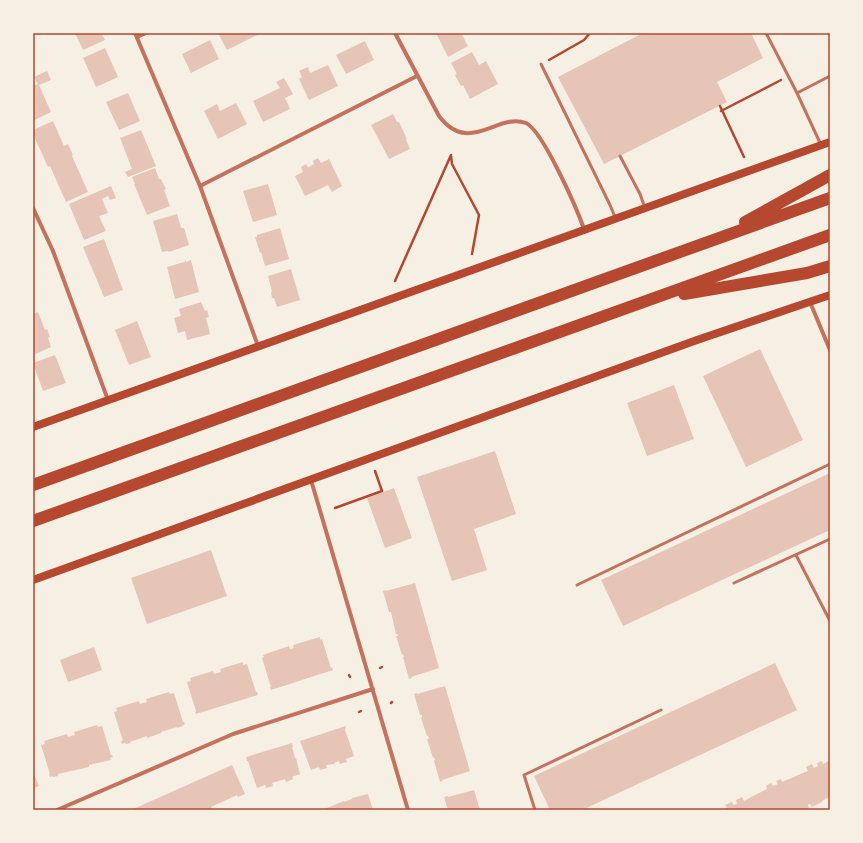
<svg xmlns="http://www.w3.org/2000/svg" width="863" height="843" font-family="'Noto Sans',sans-serif">
  <style>
    .building { fill: #e6c5b7 }
    .lines { fill: none; stroke-linecap: round; stroke-linejoin: round }
    .path { stroke: #b5482f; stroke-width: 2.5 }
    .service { stroke: #c5725c; stroke-width: 3 }
    .minor { stroke: #c5725c; stroke-width: 4 }
    .secondary { stroke: #b5482f; stroke-width: 8 }
    .motorway { stroke: #b5482f; stroke-width: 12 }
    .neatline { fill: none; stroke: #b5482f; stroke-width: 1.5 }
  </style>
  <rect width="100%" height="100%" fill="#f6efe4"/>
  <path class="building" d="M 75,33 L 101,33 L 105,40 L 83,50 Z
    M 218,33 L 261,33 L 227,50 Z
    M 436,33 L 461,33 L 468,46 L 448,57 Z
    M 643,33 L 751,33 L 763,58 L 717,82 L 727,102 L 604,164 L 558,77 Z
    M 210,40 L 219,59 L 191,73 L 182,54 Z
    M 365,41 L 374,60 L 346,74 L 336,55 Z
    M 105,48 L 118,77 L 96,87 L 83,58 Z
    M 472,52 L 479,65 L 486,61 L 498,84 L 470,99 L 463,85 L 461,86 L 458,81 L 455,75 L 457,74 L 451,63 Z
    M 328,65 L 338,86 L 309,100 L 299,79 L 302,77 L 299,71 L 308,67 L 310,73 Z
    M 47,71 L 51,80 L 39,85 L 51,112 L 33,121 L 33,86 L 38,84 L 34,77 Z
    M 284,78 L 293,94 L 285,98 L 290,109 L 263,122 L 253,101 L 280,88 L 276,82 Z
    M 128,93 L 140,121 L 119,130 L 106,102 Z
    M 236,103 L 247,124 L 218,139 L 204,111 L 217,104 L 220,111 Z
    M 393,114 L 397,122 L 399,122 L 407,139 L 406,140 L 410,149 L 389,159 L 371,125 Z
    M 53,121 L 64,146 L 68,144 L 73,155 L 72,156 L 88,192 L 66,202 L 50,166 L 48,167 L 33,134 L 33,130 Z
    M 141,130 L 156,166 L 128,177 L 125,172 L 132,169 L 120,138 Z
    M 318,158 L 321,163 L 329,159 L 342,186 L 332,192 L 328,185 L 305,196 L 295,176 L 303,172 L 301,167 L 306,164 L 308,167 L 311,166 L 314,164 L 313,161 Z
    M 155,168 L 159,179 L 161,179 L 166,189 L 164,190 L 170,206 L 147,215 L 134,184 L 135,184 L 132,177 Z
    M 268,184 L 277,215 L 253,222 L 243,191 Z
    M 111,186 L 116,198 L 110,200 L 108,196 L 102,199 L 108,213 L 99,216 L 106,231 L 84,240 L 69,204 Z
    M 177,214 L 181,228 L 184,228 L 189,245 L 169,252 L 168,251 L 162,252 L 153,221 Z
    M 280,228 L 289,259 L 265,266 L 261,252 L 260,253 L 255,237 L 257,237 L 257,235 Z
    M 104,239 L 123,290 L 104,297 L 83,247 Z
    M 186,260 L 186,262 L 191,260 L 199,292 L 175,299 L 167,267 L 184,262 Z
    M 291,269 L 300,300 L 277,307 L 274,298 L 272,298 L 271,292 L 272,292 L 268,276 Z
    M 201,302 L 205,311 L 207,310 L 209,317 L 206,318 L 210,334 L 187,340 L 185,331 L 178,333 L 174,318 L 181,316 L 179,309 Z
    M 38,312 L 45,330 L 47,329 L 50,337 L 48,338 L 51,347 L 33,355 L 33,314 Z
    M 137,321 L 151,357 L 129,365 L 115,330 Z
    M 760,349 L 803,440 L 746,467 L 703,376 Z
    M 55,355 L 66,383 L 43,391 L 33,363 Z
    M 674,385 L 694,439 L 647,456 L 627,403 Z
    M 495,451 L 516,514 L 474,529 L 487,570 L 452,581 L 417,477 Z
    M 830,473 L 830,530 L 623,626 L 601,580 Z
    M 394,488 L 412,538 L 385,548 L 367,498 Z
    M 211,550 L 227,596 L 147,624 L 131,578 Z
    M 415,583 L 439,668 L 411,677 L 412,678 L 409,679 L 403,657 L 404,657 L 403,654 L 402,655 L 396,636 L 398,636 L 397,634 L 396,634 L 391,612 L 389,612 L 383,591 L 386,590 L 386,591 Z
    M 320,637 L 320,640 L 322,639 L 331,668 L 332,667 L 333,670 L 271,690 L 270,687 L 271,687 L 262,658 L 264,657 L 263,655 L 289,646 L 290,649 L 294,648 L 293,645 Z
    M 94,647 L 102,670 L 68,682 L 60,660 Z
    M 243,662 L 243,665 L 247,664 L 256,692 L 257,692 L 258,695 L 196,714 L 195,712 L 196,711 L 187,682 L 191,681 L 190,678 L 213,671 L 214,674 L 221,672 L 220,669 Z
    M 775,663 L 797,710 L 582,810 L 550,810 L 534,776 Z
    M 445,686 L 470,771 L 442,780 L 443,781 L 440,782 L 434,761 L 435,760 L 434,757 L 433,758 L 427,739 L 429,739 L 428,736 L 427,736 L 421,718 L 422,717 L 422,715 L 420,715 L 414,694 L 417,693 L 417,694 Z
    M 169,692 L 170,694 L 174,693 L 183,722 L 184,722 L 185,724 L 183,725 L 183,726 L 177,728 L 177,727 L 161,732 L 161,733 L 147,738 L 147,736 L 130,742 L 131,743 L 126,744 L 125,743 L 122,744 L 121,741 L 123,741 L 114,712 L 117,711 L 116,708 L 139,701 L 140,704 L 147,702 L 146,699 Z
    M 97,725 L 98,727 L 102,726 L 111,755 L 112,755 L 113,757 L 110,758 L 111,760 L 89,765 L 89,767 L 58,774 L 58,776 L 53,777 L 53,776 L 50,777 L 49,774 L 50,774 L 41,745 L 45,744 L 44,741 L 67,734 L 68,737 L 71,736 L 75,735 L 74,732 Z
    M 346,726 L 345,730 L 354,756 L 346,759 L 347,762 L 340,764 L 339,761 L 334,763 L 335,764 L 326,765 L 327,768 L 320,770 L 319,767 L 311,770 L 300,741 Z
    M 292,743 L 293,747 L 292,747 L 295,758 L 296,758 L 300,774 L 292,777 L 293,779 L 286,782 L 285,779 L 272,783 L 273,786 L 266,788 L 265,785 L 257,788 L 248,761 L 247,761 L 246,757 Z
    M 830,760 L 830,795 L 828,796 L 829,797 L 822,801 L 822,802 L 812,807 L 810,804 L 809,804 L 808,805 L 809,808 L 804,810 L 723,810 L 727,808 L 725,805 L 732,802 L 733,805 L 737,804 L 736,800 L 742,797 L 744,801 L 755,795 L 767,789 L 766,786 L 771,783 L 773,786 L 778,784 L 776,781 L 781,779 L 782,782 L 808,771 L 806,767 L 812,764 L 814,768 L 818,766 L 817,763 L 822,761 L 823,764 Z
    M 232,765 L 245,794 L 238,797 L 237,795 L 211,807 L 212,809 L 209,810 L 131,810 Z
    M 33,773 L 39,786 L 33,788 Z
    M 474,790 L 480,810 L 448,810 L 444,797 L 448,796 L 448,797 Z
    M 368,794 L 373,810 L 322,810 L 344,801 L 344,802 L 352,799 L 352,798 Z"/>
  <g class="lines">
    <path class="path" d="M 549,60 L 584,40 L 590,33
      M 720,106 L 744,157
      M 721,111 L 781,80
      M 451,156 L 452,164 L 479,215 L 472,254
      M 395,281 L 451,155
      M 335,508 L 382,491 L 375,471
      M 380,668 L 382,667
      M 349,675 L 350,677
      M 391,703 L 392,702
      M 359,712 L 361,711"/>
    <path class="service" d="M 766,33 L 797,93
      M 541,64 L 610,205 L 615,217
      M 821,145 L 797,93 L 830,76
      M 620,156 L 640,194 L 645,208
      M 796,555 L 830,621
      M 734,583 L 830,539
      M 577,585 L 830,464
      M 535,810 L 524,775 L 661,710"/>
    <path class="minor" d="M 135,33 L 200,186 L 258,346
      M 395,33 L 439,116 C 469,156 498,112 526,123 C 543,131 577,209 584,229
      M 137,37 L 146,33
      M 200,186 L 417,76
      M 33,208 L 53,251 L 108,400
      M 810,302 L 830,350
      M 311,480 L 408,810
      M 57,810 L 233,734 L 373,689"/>
    <path class="secondary" d="M 33,427 L 830,142
      M 33,580 L 697,340 L 830,295"/>
    <path class="motorway" d="M 745,222 L 830,175
      M 684,294 L 807,273 L 830,266
      M 33,485 L 830,198
      M 33,521 L 830,235"/>
  </g>
  <rect width="863" height="843" fill="none" stroke="#f6efe4" stroke-width="68"/>
  <rect x="34" y="34" width="795" height="775" class="neatline"/>
</svg>
